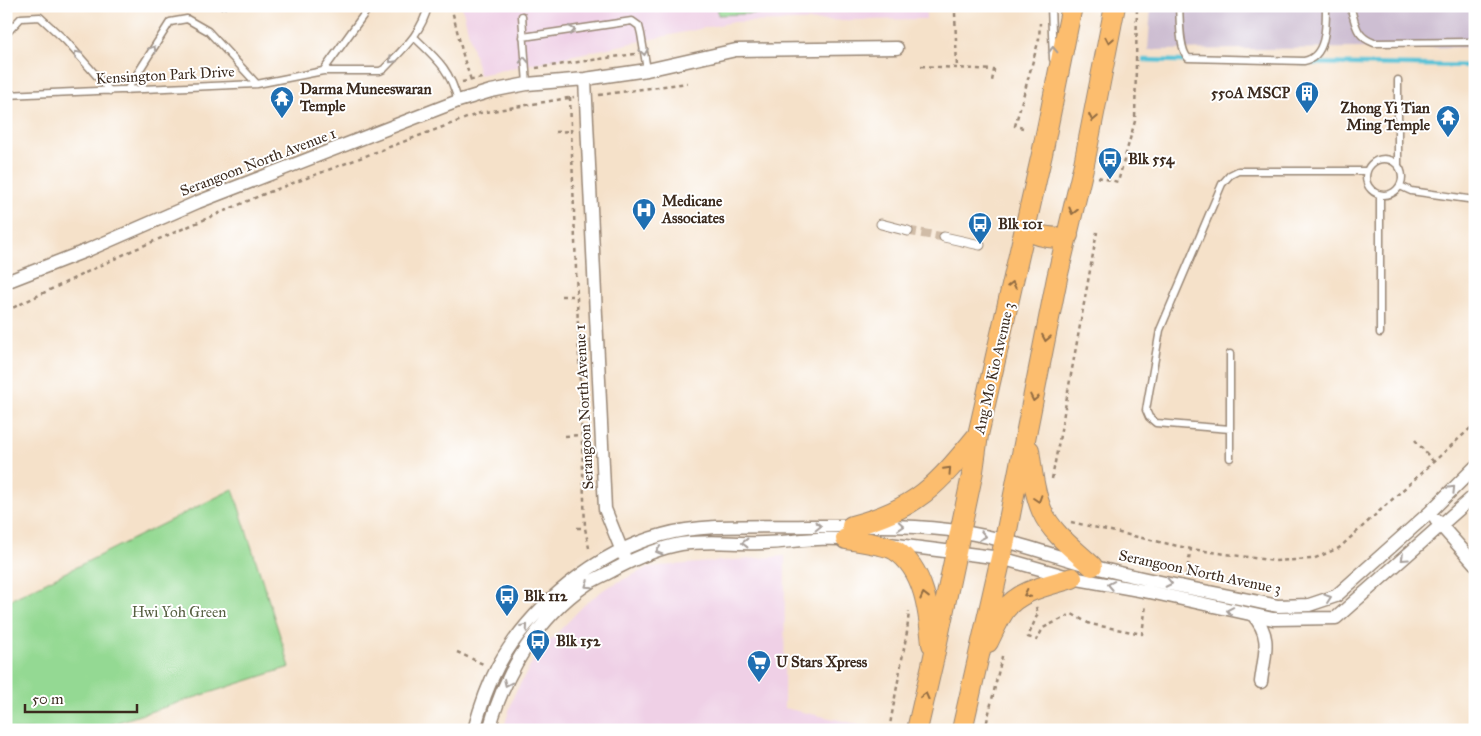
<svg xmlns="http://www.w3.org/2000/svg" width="1481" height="736" font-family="'IM FELL Great Primer',serif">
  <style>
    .built { fill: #efd0e6 }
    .industrial { fill: #cdbed2 }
    .green { fill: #94d993; stroke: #688258 }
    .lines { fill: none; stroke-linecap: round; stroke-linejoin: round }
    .stream { stroke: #5ac3d7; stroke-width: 4.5 }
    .pedestrian-tunnel { stroke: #d0bca7; stroke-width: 9; stroke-dasharray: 9 4.5; stroke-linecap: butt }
    .service-casing { stroke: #988674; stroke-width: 9 }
    .pedestrian-casing { stroke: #988674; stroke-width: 11 }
    .minor-casing { stroke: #988674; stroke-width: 15 }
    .trunk-casing { stroke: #988674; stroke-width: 22 }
    .path { stroke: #988674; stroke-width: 2.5; stroke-dasharray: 4 4; stroke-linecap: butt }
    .service { stroke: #fff; stroke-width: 6 }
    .pedestrian { stroke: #fff; stroke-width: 9 }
    .minor { stroke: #fff; stroke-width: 12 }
    .trunk { stroke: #fcbd6e; stroke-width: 20 }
    .oneway { stroke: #a79f9a }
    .oneway2 { stroke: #926c42 }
    .labels { text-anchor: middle; stroke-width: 4; stroke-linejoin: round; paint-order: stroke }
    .street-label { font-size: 15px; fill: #3b2a1e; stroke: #fff }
    .poi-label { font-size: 15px; font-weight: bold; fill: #3b2a1e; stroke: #fff; text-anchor: start }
    .park-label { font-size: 15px; fill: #565f41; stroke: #fff }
  </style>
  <rect width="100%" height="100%" fill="#fff"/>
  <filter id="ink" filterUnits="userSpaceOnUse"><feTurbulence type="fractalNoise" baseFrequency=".02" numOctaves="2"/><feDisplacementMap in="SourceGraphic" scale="10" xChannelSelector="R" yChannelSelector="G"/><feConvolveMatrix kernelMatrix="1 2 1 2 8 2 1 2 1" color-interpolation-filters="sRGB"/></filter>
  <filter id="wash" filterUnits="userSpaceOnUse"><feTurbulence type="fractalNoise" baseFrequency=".0096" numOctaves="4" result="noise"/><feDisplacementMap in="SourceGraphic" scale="20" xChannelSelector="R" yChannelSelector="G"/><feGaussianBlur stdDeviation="1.12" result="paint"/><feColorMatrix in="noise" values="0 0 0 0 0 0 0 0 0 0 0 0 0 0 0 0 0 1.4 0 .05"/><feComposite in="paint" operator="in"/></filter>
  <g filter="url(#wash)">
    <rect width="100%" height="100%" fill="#f5e1c9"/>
    <path class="built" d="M 462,6 L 926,6 L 926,19 L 733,22 L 479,75 Z
      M 785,556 L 784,708 L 885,730 L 503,730 L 514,695 L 537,654 L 587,602 L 606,588 L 649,567 Z"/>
    <path class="industrial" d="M 1151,6 L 1475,6 L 1475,47 L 1148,50 Z"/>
    <path class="green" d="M 718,6 L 895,6 L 895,8 L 718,15 Z
      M 233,489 L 290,667 L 93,730 L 6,730 L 6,602 Z"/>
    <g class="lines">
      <path class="stream" d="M 1144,60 L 1211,62
        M 1301,63 L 1475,66"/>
    </g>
  </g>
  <g filter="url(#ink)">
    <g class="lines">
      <path class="pedestrian-tunnel" d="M 908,231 L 944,237"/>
      <g class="service-casing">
        <path id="service" d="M 1051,6 L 1053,59
          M 1179,6 C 1180,19 1179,49 1188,58 L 1304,61 C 1327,57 1326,25 1326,6
          M 1350,6 C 1356,24 1355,36 1374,43 L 1475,42
          M 522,16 L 527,84
          M 6,34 L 21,18 L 40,17 L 66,41 L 110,91
          M 414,37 C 437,59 450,69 458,101
          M 523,37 L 632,21 L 639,26 L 641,34 L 647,70
          M 323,71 L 370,6
          M 127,90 L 170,22 L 187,19 L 208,31 L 257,84
          M 6,95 L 257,84 L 323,71 L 380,71 L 384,69 C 402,50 422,33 428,6
          M1366 177a18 18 0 1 1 36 0a18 18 0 1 1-36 0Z
          M 1398,164 L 1398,80
          M 1400,186 L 1411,191 L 1475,200
          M 1380,333 L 1380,195
          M 1230,354 L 1230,458
          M 1230,429 L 1156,423 L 1149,417 L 1146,410 L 1160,330 L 1222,184 L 1230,175 L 1238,171 L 1367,171"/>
      </g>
      <g class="pedestrian-casing">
        <path id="pedestrian" d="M 881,224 L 908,231
          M 944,237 L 980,245"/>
      </g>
      <g class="minor-casing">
        <path id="minor" d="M 585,79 L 605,509 L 624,556
          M 6,282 L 88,250 L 198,202 L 458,101 L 491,91 L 527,84 L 585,79 L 647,70 L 736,50 L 897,48
          M 1436,520 L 1475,564
          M 889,544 L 1001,558 L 1072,578 L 1150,592 L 1273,619 L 1336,618 L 1475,495
          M 1253,615 C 1273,637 1264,655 1261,682
          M 474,730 C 480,708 488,685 498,666 C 531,606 597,552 662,535 C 704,523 763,527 808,526 C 859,526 911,524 963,532 C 1007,539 1048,554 1091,566 C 1152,582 1216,593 1278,606 L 1309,605 L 1336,596 L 1430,512 L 1475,467
          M 489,730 C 504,674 538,617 587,584 C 596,578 607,574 617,568 C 636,558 659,548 681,544 C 708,540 737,544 764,543 C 793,542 823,536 852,540"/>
      </g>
      <g class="trunk-casing">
        <path id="trunk" d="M 1027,222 C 1027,224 1029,229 1030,230 C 1036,237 1060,240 1068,235
          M 1029,450 C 1032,471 1034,492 1042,511 C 1052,534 1075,550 1092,566
          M 852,526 C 917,509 937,485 978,435
          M 846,539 C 858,541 887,545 895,550 C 925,569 929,613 932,644
          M 988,642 C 993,632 998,620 1005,610 C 1019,590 1050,585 1072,578
          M 917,730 L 933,661 L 973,471 L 978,435 L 1042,154 L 1072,6
          M 962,730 L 1005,540 L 1057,278 L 1084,164 L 1115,6"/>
      </g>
      <path class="path" d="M 219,6 L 224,10 L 227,6
        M 451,6 L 464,59 L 471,80
        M 955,13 L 957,68
        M 921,66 L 994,70 L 992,81
        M 536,68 L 635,54
        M 462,82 L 482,78
        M 599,95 L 687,83
        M 570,97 L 585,528 L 589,548
        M 1023,128 L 1015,126 L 1039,39 L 1040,23
        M 555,132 L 571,131
        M 1098,177 L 1118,182 L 1135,121 L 1137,6
        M 561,296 L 577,296
        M 6,311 L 131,251 L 264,194 L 480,113 L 574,97
        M 565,436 L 582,435
        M 1415,440 L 1433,461
        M 1052,479 L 1097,232
        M 1071,522 L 1191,549 L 1275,561 L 1313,559 L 1339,548 L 1475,424
        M 577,528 L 585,528
        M 1186,575 L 1191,549
        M 1036,607 L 1038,613 L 1028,637 L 1037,640 L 1043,628 L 1072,614 L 1090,624 L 1142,634 L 1146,605
        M 457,652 L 483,664
        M 889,730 L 907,632 L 909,611
        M 985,730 L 1003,652"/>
      <use href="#service" class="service"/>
      <use href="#pedestrian" class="pedestrian"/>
      <use href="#minor" class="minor"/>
      <use href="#trunk" class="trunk"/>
    </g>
    <defs><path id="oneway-chevron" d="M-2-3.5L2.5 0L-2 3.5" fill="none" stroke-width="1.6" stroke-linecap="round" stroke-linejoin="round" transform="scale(1.25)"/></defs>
    <g class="oneway">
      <use href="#oneway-chevron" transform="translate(572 30) rotate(-8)"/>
      <use href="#oneway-chevron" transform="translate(153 49) rotate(-58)"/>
      <use href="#oneway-chevron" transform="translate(1053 50) rotate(-92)"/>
      <use href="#oneway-chevron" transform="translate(644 52) rotate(81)"/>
      <use href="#oneway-chevron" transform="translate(77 54) rotate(-131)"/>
      <use href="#oneway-chevron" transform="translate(392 60) rotate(133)"/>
      <use href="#oneway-chevron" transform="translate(524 60) rotate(-92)"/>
      <use href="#oneway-chevron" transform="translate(1452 489) rotate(-46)"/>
      <use href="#oneway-chevron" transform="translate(818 526) rotate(-1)"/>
      <use href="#oneway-chevron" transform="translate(901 526) rotate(4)"/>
      <use href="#oneway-chevron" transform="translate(983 536) rotate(10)"/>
      <use href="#oneway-chevron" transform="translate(745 543) rotate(180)"/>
      <use href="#oneway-chevron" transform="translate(659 551) rotate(163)"/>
      <use href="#oneway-chevron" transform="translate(1404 558) rotate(138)"/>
      <use href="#oneway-chevron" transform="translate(1169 583) rotate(12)"/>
      <use href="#oneway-chevron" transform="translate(588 585) rotate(147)"/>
      <use href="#oneway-chevron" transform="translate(1111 585) rotate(-169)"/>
      <use href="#oneway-chevron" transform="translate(1328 598) rotate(-19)"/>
      <use href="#oneway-chevron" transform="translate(1230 611) rotate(-169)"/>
      <use href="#oneway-chevron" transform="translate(525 627) rotate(-49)"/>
      <use href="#oneway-chevron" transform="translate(507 683) rotate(115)"/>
    </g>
    <g class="oneway2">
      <use href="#oneway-chevron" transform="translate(1109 40) rotate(101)"/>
      <use href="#oneway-chevron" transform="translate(1093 118) rotate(101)"/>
      <use href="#oneway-chevron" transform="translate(1073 211) rotate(104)"/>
      <use href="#oneway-chevron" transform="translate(1012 285) rotate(-77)"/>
      <use href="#oneway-chevron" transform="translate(1046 338) rotate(101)"/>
      <use href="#oneway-chevron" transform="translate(1034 398) rotate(102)"/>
      <use href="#oneway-chevron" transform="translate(948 470) rotate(-47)"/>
      <use href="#oneway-chevron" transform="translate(1038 499) rotate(72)"/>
      <use href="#oneway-chevron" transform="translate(1027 594) rotate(154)"/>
      <use href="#oneway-chevron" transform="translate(924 596) rotate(-104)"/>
      <use href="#oneway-chevron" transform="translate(925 696) rotate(-76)"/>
    </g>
  </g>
  <defs>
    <g id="building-pin" transform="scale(1.25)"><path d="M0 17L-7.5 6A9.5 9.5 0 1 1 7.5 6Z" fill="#1f6fb2" stroke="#fff"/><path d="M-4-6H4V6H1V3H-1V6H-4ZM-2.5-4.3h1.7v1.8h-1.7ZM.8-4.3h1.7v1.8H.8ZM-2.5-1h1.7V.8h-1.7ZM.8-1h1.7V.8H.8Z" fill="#fff"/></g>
    <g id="temple-pin" transform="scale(1.25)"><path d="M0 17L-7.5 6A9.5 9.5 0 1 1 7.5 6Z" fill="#1f6fb2" stroke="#fff"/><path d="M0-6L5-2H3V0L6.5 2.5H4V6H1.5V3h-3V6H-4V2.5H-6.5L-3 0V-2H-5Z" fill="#fff"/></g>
    <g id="bus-pin" transform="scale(1.25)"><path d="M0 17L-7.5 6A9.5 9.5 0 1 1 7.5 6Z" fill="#1f6fb2" stroke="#fff"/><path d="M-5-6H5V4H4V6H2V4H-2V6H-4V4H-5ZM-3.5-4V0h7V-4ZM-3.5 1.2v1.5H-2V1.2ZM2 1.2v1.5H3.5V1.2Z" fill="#fff"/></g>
    <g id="hospital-pin" transform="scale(1.25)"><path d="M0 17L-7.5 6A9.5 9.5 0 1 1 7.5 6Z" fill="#1f6fb2" stroke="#fff"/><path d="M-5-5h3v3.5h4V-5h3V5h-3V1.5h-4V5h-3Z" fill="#fff"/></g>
    <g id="supermarket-pin" transform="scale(1.25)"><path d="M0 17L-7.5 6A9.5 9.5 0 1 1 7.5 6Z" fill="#1f6fb2" stroke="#fff"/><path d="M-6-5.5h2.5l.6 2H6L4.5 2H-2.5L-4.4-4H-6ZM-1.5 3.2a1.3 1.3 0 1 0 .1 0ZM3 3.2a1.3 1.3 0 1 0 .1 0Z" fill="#fff"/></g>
  </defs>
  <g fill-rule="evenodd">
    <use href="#building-pin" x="1307" y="93"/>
    <use href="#temple-pin" x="282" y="98"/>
    <use href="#temple-pin" x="1448" y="117"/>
    <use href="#bus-pin" x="1110" y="159"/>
    <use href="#hospital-pin" x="644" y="210"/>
    <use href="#bus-pin" x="980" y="224"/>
    <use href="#bus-pin" x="507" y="596"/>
    <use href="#bus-pin" x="538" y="641"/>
    <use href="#supermarket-pin" x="759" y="662"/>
  </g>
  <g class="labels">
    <g class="street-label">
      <text transform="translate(165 75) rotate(-3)" y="5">Kensington Park Drive</text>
      <text transform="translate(258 162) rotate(-21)" y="5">Serangoon North Avenue 1</text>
      <text transform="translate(994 368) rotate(-77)" y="5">Ang Mo Kio Avenue 3</text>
      <text transform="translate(584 407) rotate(-93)" y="5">Serangoon North Avenue 1</text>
      <text transform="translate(1200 572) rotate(12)" y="5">Serangoon North Avenue 3</text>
    </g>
    <g class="poi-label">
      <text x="300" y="94">Darma Muneeswaran<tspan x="300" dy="17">Temple</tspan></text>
      <text x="1290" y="98" text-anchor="end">550A MSCP</text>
      <text x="1430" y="113" text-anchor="end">Zhong Yi Tian<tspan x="1430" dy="17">Ming Temple</tspan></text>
      <text x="1128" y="164">Blk 554</text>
      <text x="662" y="206">Medicane<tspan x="662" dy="17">Associates</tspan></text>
      <text x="998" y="229">Blk 101</text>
      <text x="524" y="601">Blk 112</text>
      <text x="556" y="646">Blk 152</text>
      <text x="776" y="667">U Stars Xpress</text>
    </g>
    <g class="park-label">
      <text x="179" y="617">Hwi Yoh Green</text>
    </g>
  </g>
  <rect width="1481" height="736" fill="none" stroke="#fff" stroke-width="25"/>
  <path d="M25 704v8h112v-8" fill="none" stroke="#3b2a1e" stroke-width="2.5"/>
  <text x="32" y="704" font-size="15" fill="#3b2a1e" stroke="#ffffff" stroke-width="4" paint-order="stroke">50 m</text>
</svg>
